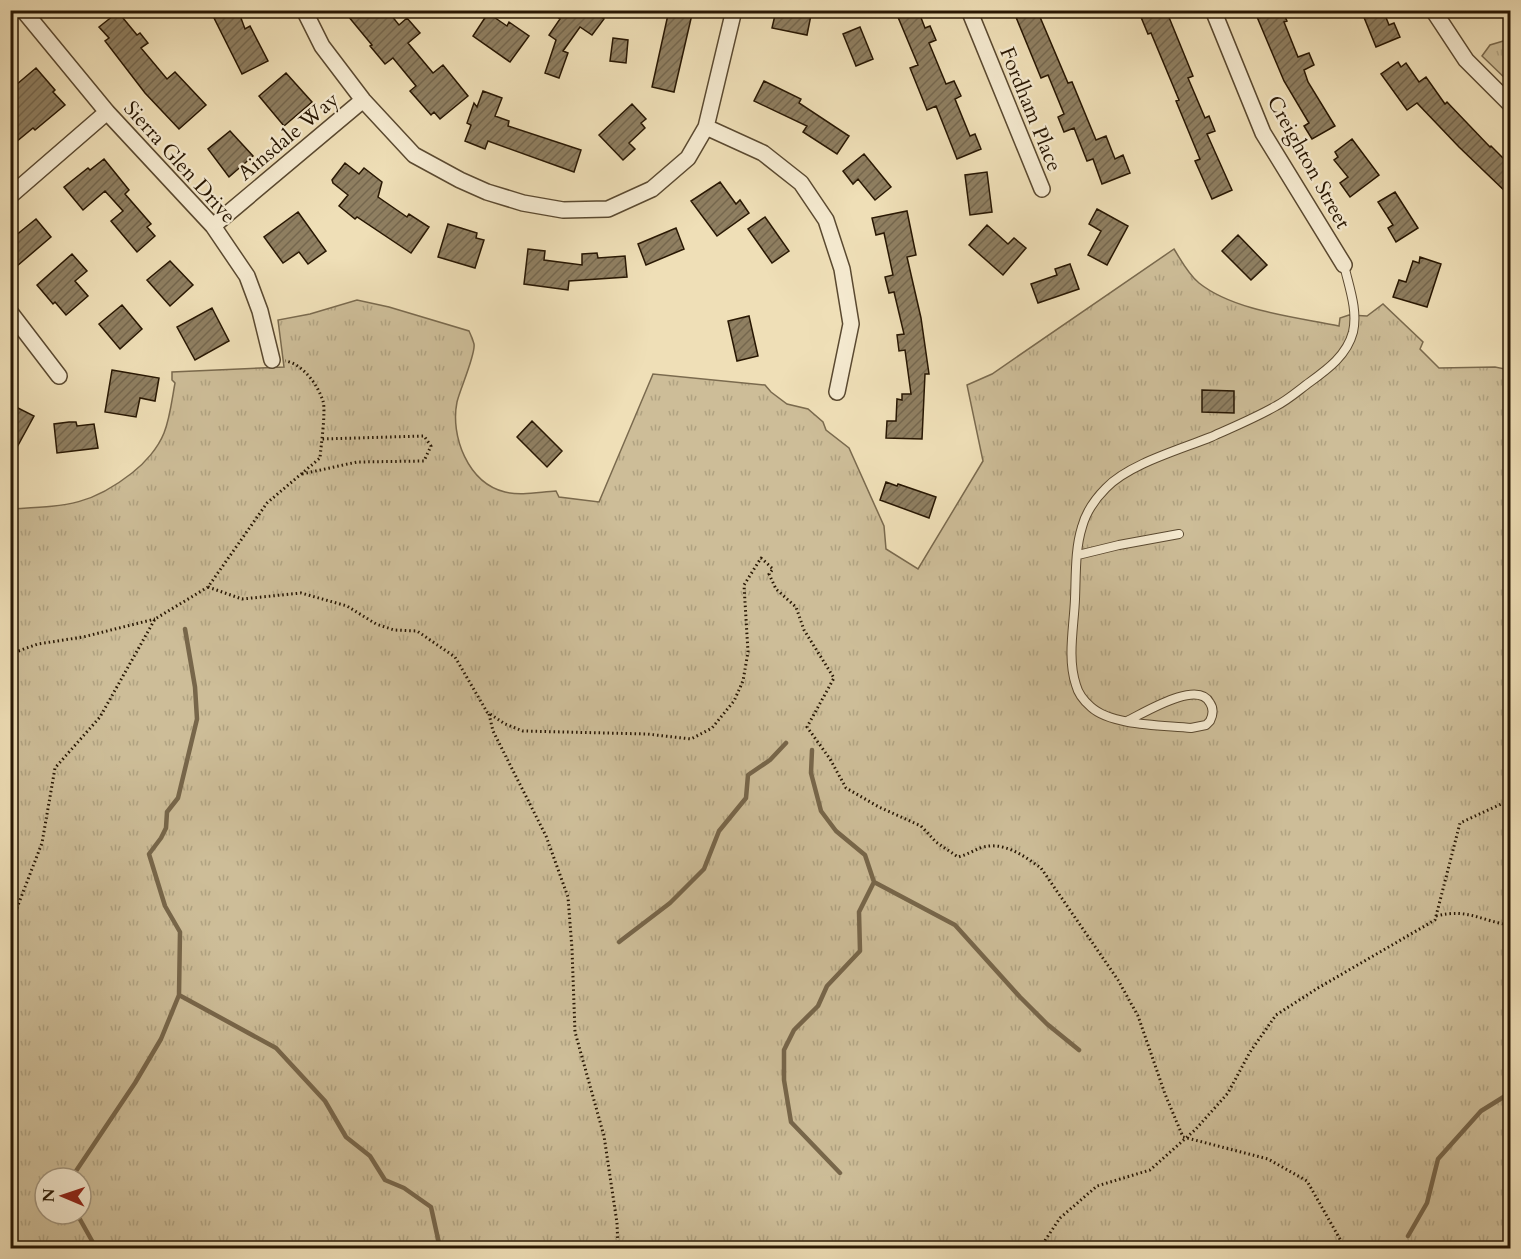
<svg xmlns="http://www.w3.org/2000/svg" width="1521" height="1259" font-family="Cardo,serif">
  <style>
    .grass { fill: url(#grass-tufts); stroke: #7a6a4e; stroke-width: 1.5; fill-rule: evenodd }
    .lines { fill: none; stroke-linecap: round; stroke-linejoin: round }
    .stream { stroke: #77664a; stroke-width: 4.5 }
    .building { fill: url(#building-hatch); stroke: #281703; stroke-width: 1.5 }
    .service-casing { stroke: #5a4930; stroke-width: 10 }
    .minor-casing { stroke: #5a4930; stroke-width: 18 }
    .path { stroke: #281703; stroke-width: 3; stroke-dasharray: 1.5 3; stroke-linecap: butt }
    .service { stroke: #f5ead0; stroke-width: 8 }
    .minor { stroke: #f5ead0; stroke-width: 15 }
    .labels { text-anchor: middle; stroke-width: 4.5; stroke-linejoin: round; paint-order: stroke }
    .street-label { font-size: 21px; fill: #281703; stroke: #f5ead0 }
  </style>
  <defs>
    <pattern id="grass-tufts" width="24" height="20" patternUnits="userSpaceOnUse" patternTransform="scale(1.5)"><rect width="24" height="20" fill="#cdbd98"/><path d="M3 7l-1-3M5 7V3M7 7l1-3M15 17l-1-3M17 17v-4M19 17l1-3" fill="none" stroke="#b0a281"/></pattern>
    <pattern id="building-hatch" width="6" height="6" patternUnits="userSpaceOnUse" patternTransform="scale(1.5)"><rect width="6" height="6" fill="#8f7f61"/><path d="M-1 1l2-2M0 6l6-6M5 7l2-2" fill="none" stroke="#75674e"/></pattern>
  </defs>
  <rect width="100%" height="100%" fill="#efdfb7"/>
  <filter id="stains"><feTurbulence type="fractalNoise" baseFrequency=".00333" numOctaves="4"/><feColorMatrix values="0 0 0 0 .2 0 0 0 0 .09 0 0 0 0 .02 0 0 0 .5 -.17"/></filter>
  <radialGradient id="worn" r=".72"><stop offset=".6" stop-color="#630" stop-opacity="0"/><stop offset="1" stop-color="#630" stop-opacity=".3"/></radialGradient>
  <path class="grass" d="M 1510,39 L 1510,83 L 1482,56 L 1490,45 Z
    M 1174,249 C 1181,260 1188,274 1199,283 C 1234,311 1296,317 1339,326 L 1340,318 L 1349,315 L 1367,316 L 1383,304 L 1423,342 L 1420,349 L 1439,368 L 1495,367 L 1510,370 L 1510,1248 L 11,1248 L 10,509 C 63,506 89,507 132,473 C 145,463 158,448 164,433 C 170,418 172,399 175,383 L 172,380 L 172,372 L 284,367 L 278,320 L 310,314 L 357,300 L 389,307 L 469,331 C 471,335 473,340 474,344 C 476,354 460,389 457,402 C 450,436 468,483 505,492 C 521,496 539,492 556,491 L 559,497 L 599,502 L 653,374 L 765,385 L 771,392 L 787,404 L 808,409 L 823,422 L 826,430 L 849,448 L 884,526 L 886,549 L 918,569 L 983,461 L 967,385 L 992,374 ZM 45,1178 L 81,1178 L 81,1214 L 45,1214 Z"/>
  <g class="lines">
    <path class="stream" d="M 185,629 L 195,687 L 197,719 L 178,798 L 167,812 L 166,828 L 161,838 L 149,854 L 165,906 L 180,932 L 179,995 L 276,1048 L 325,1101 L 346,1137 L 370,1156 L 385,1180 L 404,1188 L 431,1207 L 440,1248
      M 812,750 L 811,773 L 821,811 L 836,831 L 865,855 L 874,882 L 955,925 L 1020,997 L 1047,1024 L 1079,1050
      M 619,942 L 670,903 L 704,869 L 719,831 L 746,798 L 748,775 L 770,760 L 786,743
      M 840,1173 L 791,1122 L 784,1080 L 784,1050 L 794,1030 L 818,1006 L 827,986 L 860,951 L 859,912 L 874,882
      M 76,1178 L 76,1171 L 135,1083 L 161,1039 L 179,995
      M 77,1214 L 96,1248
      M 1408,1236 L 1427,1203 L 1438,1159 L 1481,1111 L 1510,1093"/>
  </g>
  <path class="building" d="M 210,10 L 238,10 L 245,29 L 250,26 L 268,61 L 242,74 Z
    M 343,10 L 387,10 L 399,25 L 407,18 L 420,33 L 408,43 L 433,73 L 443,65 L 468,96 L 440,119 L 434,112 L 431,115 L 410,91 L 416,86 L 393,58 L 385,64 L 370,46 L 372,45 Z
    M 547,10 L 592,10 L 604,19 L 592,35 L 580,27 L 563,51 L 568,53 L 559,78 L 545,73 L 556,40 L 549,35 L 560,19 Z
    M 669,10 L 693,10 L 674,92 L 652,87 Z
    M 791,10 L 812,10 L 807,35 L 772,28 L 776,11 L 790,14 Z
    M 895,10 L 918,10 L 925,28 L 930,26 L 936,40 L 929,43 L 946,84 L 954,81 L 961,96 L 955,99 L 970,136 L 975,134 L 981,149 L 957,159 L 936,106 L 927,110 L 910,68 L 918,65 Z
    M 1013,10 L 1037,10 L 1068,83 L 1072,82 L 1096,140 L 1106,136 L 1115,159 L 1123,155 L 1130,173 L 1102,184 L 1093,159 L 1087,161 L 1074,128 L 1064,132 L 1058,117 L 1064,114 L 1048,75 L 1041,78 Z
    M 1138,10 L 1166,10 L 1193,76 L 1188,78 L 1205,118 L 1209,116 L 1215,131 L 1207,134 L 1232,190 L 1212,199 L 1195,161 L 1200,159 L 1176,101 L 1179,100 L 1151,33 L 1148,34 Z
    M 1260,10 L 1282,10 L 1287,21 L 1284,22 L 1298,57 L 1309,53 L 1314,65 L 1304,70 L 1308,82 L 1335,126 L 1312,139 L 1304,126 L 1309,123 L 1284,81 L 1257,17 L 1262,15 Z
    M 1361,10 L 1383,10 L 1389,25 L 1394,23 L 1400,37 L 1376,47 Z
    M 118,12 L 137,35 L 140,33 L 148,43 L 141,48 L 167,79 L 175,72 L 206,105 L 179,129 L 145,93 L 105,41 L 109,38 L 99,27 Z
    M 488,13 L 507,26 L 509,22 L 529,36 L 510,62 L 473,36 Z
    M 860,27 L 873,59 L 856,66 L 843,34 Z
    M 613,38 L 628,40 L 626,63 L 610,61 Z
    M 1398,62 L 1401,67 L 1406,63 L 1419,82 L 1426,77 L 1445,104 L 1447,102 L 1490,147 L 1491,146 L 1510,165 L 1510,196 L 1459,147 L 1417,103 L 1407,110 L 1381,74 Z
    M 36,68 L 55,90 L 53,92 L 65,105 L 35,130 L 33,128 L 10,147 L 10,90 Z
    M 286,73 L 312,102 L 284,126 L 259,96 Z
    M 764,81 L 801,99 L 799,103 L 849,136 L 837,154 L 803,132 L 807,126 L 754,101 Z
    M 483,91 L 502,98 L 495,116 L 509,121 L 508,126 L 581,150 L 574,172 L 488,141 L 485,149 L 465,141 L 471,125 L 467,123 L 474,103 L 477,107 Z
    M 632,104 L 646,119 L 641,123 L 645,128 L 629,143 L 635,149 L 623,160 L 599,135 Z
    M 230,131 L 253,156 L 229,177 L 208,149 Z
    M 1352,139 L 1379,175 L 1350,197 L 1340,183 L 1348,177 L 1334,160 L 1338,157 L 1335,152 Z
    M 864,154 L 891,187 L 875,200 L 858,179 L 853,184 L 843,171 Z
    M 104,159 L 129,190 L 125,194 L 151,224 L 147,227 L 155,236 L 137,252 L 111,221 L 123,211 L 105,191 L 83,210 L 64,187 L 88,168 L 90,170 Z
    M 345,163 L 359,174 L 364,168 L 382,182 L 378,197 L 407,217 L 409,214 L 429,227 L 411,253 L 357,217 L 355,219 L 339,206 L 348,195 L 333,183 L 332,180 Z
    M 987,172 L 992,212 L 970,215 L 965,175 Z
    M 720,182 L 736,204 L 740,200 L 749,213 L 717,236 L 691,201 Z
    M 1395,192 L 1418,228 L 1396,242 L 1388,228 L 1393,225 L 1378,202 Z
    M 1097,209 L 1128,226 L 1107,265 L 1088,255 L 1101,231 L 1089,224 Z
    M 907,211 L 916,255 L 907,257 L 921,318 L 929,374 L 925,374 L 922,439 L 886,438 L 887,421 L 896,421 L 897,399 L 902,400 L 902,394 L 911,394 L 905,350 L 899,351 L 897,335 L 904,334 L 894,292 L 889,293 L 885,277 L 893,275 L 884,233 L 876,235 L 872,218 Z
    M 298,212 L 326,251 L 308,264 L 299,252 L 283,263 L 264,237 Z
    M 765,217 L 789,251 L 772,263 L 748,229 Z
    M 36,219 L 51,237 L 17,266 L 10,258 L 10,240 Z
    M 448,224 L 477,233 L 476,238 L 484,240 L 475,268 L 438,257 Z
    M 987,225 L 1008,244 L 1014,238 L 1026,248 L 1003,275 L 969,245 Z
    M 676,228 L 684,249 L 646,265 L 638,244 Z
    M 1238,235 L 1267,265 L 1251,280 L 1222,251 Z
    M 528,249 L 545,251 L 544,260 L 582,265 L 582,254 L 597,253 L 598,258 L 625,256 L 627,277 L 569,281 L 568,290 L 524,284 Z
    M 72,254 L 87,271 L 75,281 L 88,296 L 66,315 L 55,302 L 53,304 L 37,285 Z
    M 1420,257 L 1441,264 L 1427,307 L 1393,297 L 1399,280 L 1406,282 L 1413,261 L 1419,263 Z
    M 170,261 L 193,285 L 170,306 L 147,280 Z
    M 1070,264 L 1079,289 L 1038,303 L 1031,284 L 1057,275 L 1055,269 Z
    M 122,305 L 142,329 L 120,349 L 99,324 Z
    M 212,308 L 229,341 L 195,360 L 177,327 Z
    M 749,316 L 758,356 L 737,361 L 728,321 Z
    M 112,370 L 159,378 L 155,401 L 140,398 L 136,417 L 105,412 Z
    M 1202,390 L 1234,391 L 1234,413 L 1202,412 Z
    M 10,404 L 34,416 L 10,460 Z
    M 532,421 L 562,451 L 547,467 L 517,437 Z
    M 69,422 L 76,422 L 77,426 L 94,424 L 98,448 L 57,453 L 54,424 Z
    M 886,482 L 897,486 L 898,484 L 936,497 L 929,518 L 880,500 Z"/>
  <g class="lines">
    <g class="service-casing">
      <path id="service" d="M 1078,555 L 1119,545 L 1179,534
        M 1127,721 C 1144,713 1198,679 1210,703 C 1214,709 1213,715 1210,721 L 1206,725 L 1191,728 C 1163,725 1112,726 1091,707 C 1084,701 1078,693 1076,685 C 1067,658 1074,626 1075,599 C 1076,575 1075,549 1082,527 C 1086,512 1095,499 1106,488 C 1129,464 1179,450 1211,437 C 1233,427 1255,418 1276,406 C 1288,400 1299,390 1310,382 C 1328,369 1347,355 1353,332 C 1358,310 1349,287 1344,265"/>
    </g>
    <g class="minor-casing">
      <path id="minor" d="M 23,10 L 107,112 L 213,226 L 247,276 L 260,311 L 272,360
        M 304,10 L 322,46 L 363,100 L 414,155 L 460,180 L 487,192 L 523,203 L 563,210 L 608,209 L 652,189 L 688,158 L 706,127 L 734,10
        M 969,10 L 1042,189
        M 1213,10 L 1263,133 L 1344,265
        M 1433,10 L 1466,60 L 1510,104
        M 706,127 L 763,153 L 801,183 L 826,220 L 842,269 L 851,324 L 837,392
        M 10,196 L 107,112
        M 213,226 L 363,100
        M 10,312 L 59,376"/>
    </g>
    <path class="path" d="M 302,474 L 357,462 L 424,461 L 431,446 L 424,436 L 322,439
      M 208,587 L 242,599 L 301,593 L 347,606 L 376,624 L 394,630 L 417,631 L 455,657 L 487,712 L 505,724 L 523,731 L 647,734 L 691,739 L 712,728 L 734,701 L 743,681 L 748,652 L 744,585 L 761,558 L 773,569 L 769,574 L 776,589 L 796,607 L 804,630 L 834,678 L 807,727 L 830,759 L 846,788 L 879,807 L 921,826 L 936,842 L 958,857 C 966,855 973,851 980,848 C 1003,840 1024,856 1041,868 L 1118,980 L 1138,1016 L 1165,1094 L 1183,1137 L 1268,1159 L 1307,1181 L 1345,1248
      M 10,654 L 38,644 L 83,637 L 155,619
      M 489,714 L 493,731 L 546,836 L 568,897 L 572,949 L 575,1032 L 604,1136 L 617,1223 L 618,1248
      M 1436,916 C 1468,908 1481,921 1510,925
      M 10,939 L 15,913 L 42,843 L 55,768 L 100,717 L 155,619 L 208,587 L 267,503 L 320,458 C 321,445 326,412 323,401 C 318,385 302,363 285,361
      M 1040,1248 L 1060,1218 L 1097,1186 L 1150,1170 L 1195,1130 L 1228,1093 L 1250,1052 L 1276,1015 L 1318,988 L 1435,920 L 1460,823 L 1510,800"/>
    <use href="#service" class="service"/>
    <use href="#minor" class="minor"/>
  </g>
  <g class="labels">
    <g class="street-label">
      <text transform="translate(1031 109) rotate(68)" y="7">Fordham Place</text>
      <text transform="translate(288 136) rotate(-40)" y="7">Ainsdale Way</text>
      <text transform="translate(180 162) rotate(48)" y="7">Sierra Glen Drive</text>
      <text transform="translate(1309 162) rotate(61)" y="7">Creighton Street</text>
    </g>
  </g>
  <rect width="1521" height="1259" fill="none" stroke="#efdfb7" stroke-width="36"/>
  <rect x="12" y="12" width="1497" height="1235" fill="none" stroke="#281703" stroke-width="3"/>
  <rect x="18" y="18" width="1485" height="1223" fill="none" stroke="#281703" stroke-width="1.5"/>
  <g transform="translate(63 1196) rotate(272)"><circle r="28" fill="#f5ead0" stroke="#a3967e" stroke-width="1.5"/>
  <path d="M0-4.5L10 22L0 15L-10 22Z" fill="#8f2418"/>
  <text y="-9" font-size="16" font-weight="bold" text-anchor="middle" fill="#281703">N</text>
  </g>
  <rect width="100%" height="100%" filter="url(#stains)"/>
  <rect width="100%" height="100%" fill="url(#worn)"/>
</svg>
